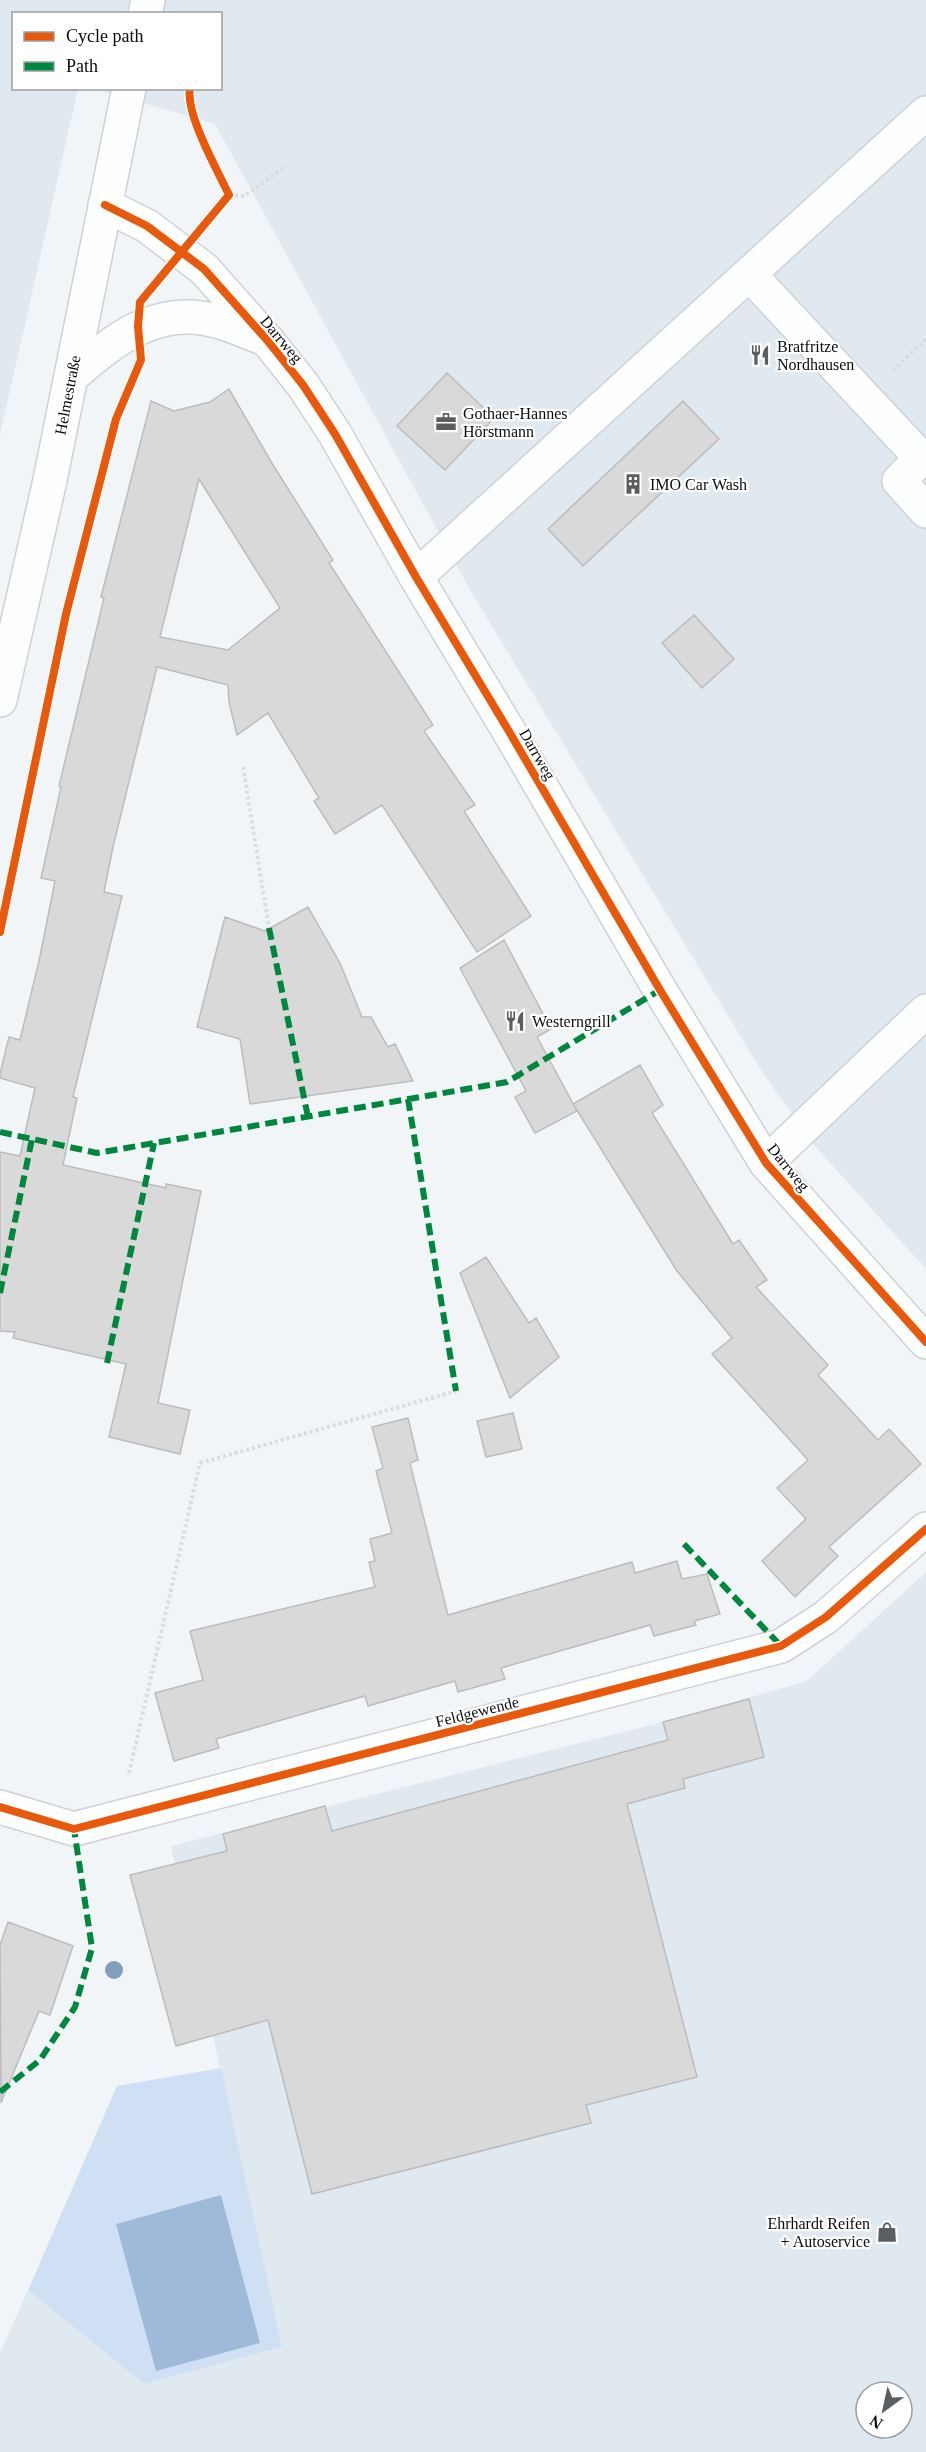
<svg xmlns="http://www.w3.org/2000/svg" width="926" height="2452" font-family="'Times New Roman',serif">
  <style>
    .built { fill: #e0e8f0; fill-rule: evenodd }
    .green { fill: #cfe0f4 }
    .water { fill: #9fbad8 }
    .building { fill: #d9d9da; stroke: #bcbcbd; stroke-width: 1.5; fill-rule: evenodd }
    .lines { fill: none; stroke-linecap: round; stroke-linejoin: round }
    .minor-casing { stroke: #cfd1d4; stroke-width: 36 }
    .major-casing { stroke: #cfd1d4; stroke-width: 36 }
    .path { stroke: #dadcdd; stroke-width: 4; stroke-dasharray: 3 3; stroke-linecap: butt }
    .minor { stroke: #fdfefe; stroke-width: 33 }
    .major { stroke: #fdfefe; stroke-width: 33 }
    .quiet { stroke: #00873e; stroke-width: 6; stroke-dasharray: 12 6; stroke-linecap: butt }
    .cycleway-casing { stroke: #fff; stroke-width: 11 }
    .cycleway { stroke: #e8590c; stroke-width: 8 }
    .tree { fill: #809ebd }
    .labels { text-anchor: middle; stroke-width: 4.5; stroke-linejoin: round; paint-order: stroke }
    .street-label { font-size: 16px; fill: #0a0c0e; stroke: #fff }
    .poi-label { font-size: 16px; fill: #0a0c0e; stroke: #fff; text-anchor: start }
  </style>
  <rect width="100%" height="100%" fill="#f2f5f8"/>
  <path class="built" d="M 0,0 L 926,0 L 926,1269 L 813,1144 L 761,1070 L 470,590 L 215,124 L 95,89 L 220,88 L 220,14 L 14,14 L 14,88 L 78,89 L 0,435 Z
    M 926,1572 L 926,2452 L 0,2452 L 0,2353 L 28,2290 L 144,2384 L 282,2347 L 171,1846 L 663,1722 L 807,1681 ZM 866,2392 L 902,2392 L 902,2428 L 866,2428 Z"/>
  <path class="green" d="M 221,2068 L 282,2347 L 144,2384 L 28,2290 L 117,2086 Z"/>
  <path class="water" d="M 221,2195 L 260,2343 L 156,2371 L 116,2224 Z"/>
  <path class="building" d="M 447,373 L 494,418 L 445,470 L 397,426 Z
    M 229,389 L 273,465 L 333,560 L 329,563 L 433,725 L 424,731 L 475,805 L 464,811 L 531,916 L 477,952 L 382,805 L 335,834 L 314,801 L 319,798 L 268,713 L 237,735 L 229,702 L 228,685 L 157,667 L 113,847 L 104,892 L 122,896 L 73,1097 L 77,1098 L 63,1165 L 166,1188 L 166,1184 L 201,1191 L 158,1403 L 190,1410 L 180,1454 L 109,1437 L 126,1364 L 13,1338 L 15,1332 L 0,1331 L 0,1152 L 20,1156 L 35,1088 L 0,1078 L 0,1074 L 9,1037 L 20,1040 L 39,961 L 55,881 L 41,878 L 61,787 L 59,786 L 104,598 L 101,597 L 151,401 L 174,411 L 210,402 ZM 199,479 L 280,608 L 228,650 L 160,637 Z
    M 683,401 L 719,439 L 583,566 L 548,529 Z
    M 694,615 L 734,659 L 702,688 L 662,643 Z
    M 308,907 L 340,963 L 362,1017 L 371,1017 L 388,1047 L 395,1044 L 413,1081 L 250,1104 L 240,1039 L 197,1027 L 225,917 L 265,931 Z
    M 504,940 L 551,1029 L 537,1037 L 577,1111 L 535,1133 L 515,1097 L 526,1091 L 460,968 Z
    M 640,1065 L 663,1105 L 652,1113 L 733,1244 L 739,1240 L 767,1280 L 756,1287 L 828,1365 L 818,1375 L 878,1440 L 889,1429 L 921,1464 L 829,1547 L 838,1556 L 795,1597 L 762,1561 L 806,1519 L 777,1488 L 808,1460 L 712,1354 L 732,1338 L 677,1271 L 573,1104 Z
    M 486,1257 L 529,1323 L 536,1318 L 559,1357 L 510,1398 L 460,1273 Z
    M 513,1413 L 522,1449 L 486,1457 L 477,1421 Z
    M 408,1418 L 418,1460 L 410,1463 L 448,1615 L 632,1562 L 635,1573 L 677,1561 L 682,1579 L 707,1574 L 720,1614 L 694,1621 L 696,1625 L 654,1636 L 650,1625 L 501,1668 L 505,1679 L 458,1692 L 455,1681 L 368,1706 L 365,1696 L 216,1739 L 219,1748 L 174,1761 L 155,1693 L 203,1680 L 190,1631 L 375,1587 L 369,1562 L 375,1561 L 370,1539 L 392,1533 L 376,1471 L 383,1468 L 372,1427 Z
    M 749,1699 L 764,1757 L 683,1779 L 685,1788 L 627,1804 L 697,2077 L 586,2105 L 591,2123 L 312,2194 L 268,2020 L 176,2046 L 130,1875 L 227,1851 L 223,1834 L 325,1806 L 332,1831 L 668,1740 L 663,1722 Z
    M 8,1922 L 73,1946 L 50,2015 L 39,2011 L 1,2103 L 0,1945 Z"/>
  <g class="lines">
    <g class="minor-casing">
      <path id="minor" d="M 105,205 L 147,226 L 204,269 L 267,340 L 303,385 L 335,434 L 416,577 L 507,728 L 660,990 L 766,1163 L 926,1342
        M 749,274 L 926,113
        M 71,377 C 114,340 157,303 220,322 C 234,326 249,333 263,338
        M 416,577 L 749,274 L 921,458 L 899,481 L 926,511
        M 766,1163 L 926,1011
        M 0,1807 L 74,1829 L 781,1646 L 826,1617 L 926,1529"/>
    </g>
    <g class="major-casing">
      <path id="major" d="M 145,14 L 148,0
        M 0,700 L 50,480 L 129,88"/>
    </g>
    <path class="path" d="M 229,195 L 244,196 L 286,166
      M 893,370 L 926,339
      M 243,767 L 269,928
      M 129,1773 L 200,1463 L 456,1391"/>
    <use href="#minor" class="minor"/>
    <use href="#major" class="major"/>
    <path class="quiet" d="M 269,928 L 308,1117
      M 408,1099 L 456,1391
      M 0,1132 L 97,1153 L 507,1082 L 660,990
      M 0,1293 L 32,1139
      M 107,1363 L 154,1143
      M 684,1544 L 781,1646
      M 0,2092 L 40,2060 L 75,2007 L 92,1948 L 74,1829"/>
    <g class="cycleway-casing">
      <path id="cycleway" d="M 105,205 L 147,226 L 204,269 L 267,340 L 303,385 L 335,434 L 416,577 L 507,728 L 660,990 L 766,1163 L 926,1342
        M 0,932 L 66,614 L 116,419 L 141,360 L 138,326 L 140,302 L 229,195 C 218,171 185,114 190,88
        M 0,1807 L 74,1829 L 781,1646 L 826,1617 L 926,1529"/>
    </g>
    <use href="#cycleway" class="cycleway"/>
  </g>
  <circle class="tree" cx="114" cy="1970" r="9"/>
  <defs>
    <g id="restaurant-bare" transform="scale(1.62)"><path d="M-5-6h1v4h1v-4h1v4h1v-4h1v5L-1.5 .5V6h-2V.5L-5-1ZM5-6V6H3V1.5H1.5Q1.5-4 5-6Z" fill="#5b5e60" stroke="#fff" stroke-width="2.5" paint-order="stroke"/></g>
    <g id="office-bare" transform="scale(1.62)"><path d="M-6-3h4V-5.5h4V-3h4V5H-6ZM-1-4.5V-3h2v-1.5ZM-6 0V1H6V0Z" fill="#5b5e60" stroke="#fff" stroke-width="2.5" paint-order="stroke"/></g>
    <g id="building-bare" transform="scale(1.62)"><path d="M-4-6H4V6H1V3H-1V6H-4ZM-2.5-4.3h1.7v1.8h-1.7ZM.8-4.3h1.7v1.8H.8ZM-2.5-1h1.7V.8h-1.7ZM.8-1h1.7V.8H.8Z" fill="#5b5e60" stroke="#fff" stroke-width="2.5" paint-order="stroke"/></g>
    <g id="shop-bare" transform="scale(1.62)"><path d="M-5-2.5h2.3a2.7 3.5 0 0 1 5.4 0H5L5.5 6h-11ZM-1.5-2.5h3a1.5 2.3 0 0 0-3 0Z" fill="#5b5e60" stroke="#fff" stroke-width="2.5" paint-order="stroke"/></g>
  </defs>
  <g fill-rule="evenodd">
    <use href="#restaurant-bare" x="760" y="355"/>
    <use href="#office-bare" x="446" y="422"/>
    <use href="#building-bare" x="633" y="484"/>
    <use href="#restaurant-bare" x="515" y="1021"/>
    <use href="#shop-bare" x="887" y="2232"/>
  </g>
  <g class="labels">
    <g class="street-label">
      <text transform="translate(282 339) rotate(50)" y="6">Darrweg</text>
      <text transform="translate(67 395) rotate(-79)" y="6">Helmestraße</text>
      <text transform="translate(538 754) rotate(60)" y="6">Darrweg</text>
      <text transform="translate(789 1167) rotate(51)" y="6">Darrweg</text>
      <text transform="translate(477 1711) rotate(-14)" y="6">Feldgewende</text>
    </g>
    <g class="poi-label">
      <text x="777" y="352">Bratfritze<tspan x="777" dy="18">Nordhausen</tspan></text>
      <text x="463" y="419">Gothaer-Hannes<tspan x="463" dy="18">Hörstmann</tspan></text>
      <text x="650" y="490">IMO Car Wash</text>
      <text x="532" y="1027">Westerngrill</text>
      <text x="870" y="2229" text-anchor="end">Ehrhardt Reifen<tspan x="870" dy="18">+ Autoservice</tspan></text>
    </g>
  </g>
  <rect x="12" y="12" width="210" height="78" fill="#ffffff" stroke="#9d9e9f" stroke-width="1.5"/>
  <rect x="24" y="32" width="30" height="9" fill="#e8590c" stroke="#9d9e9f" stroke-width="1.5"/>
  <text x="66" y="42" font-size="18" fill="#0a0c0e">Cycle path</text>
  <rect x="24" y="62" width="30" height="9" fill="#00873e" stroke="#9d9e9f" stroke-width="1.5"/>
  <text x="66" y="72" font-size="18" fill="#0a0c0e">Path</text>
  <g transform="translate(884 2410) rotate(213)"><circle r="28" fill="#ffffff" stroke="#9d9e9f" stroke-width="1.5"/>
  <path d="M0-4.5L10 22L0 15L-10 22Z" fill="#5b5e60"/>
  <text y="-9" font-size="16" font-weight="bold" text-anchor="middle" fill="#0a0c0e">N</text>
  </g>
</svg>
